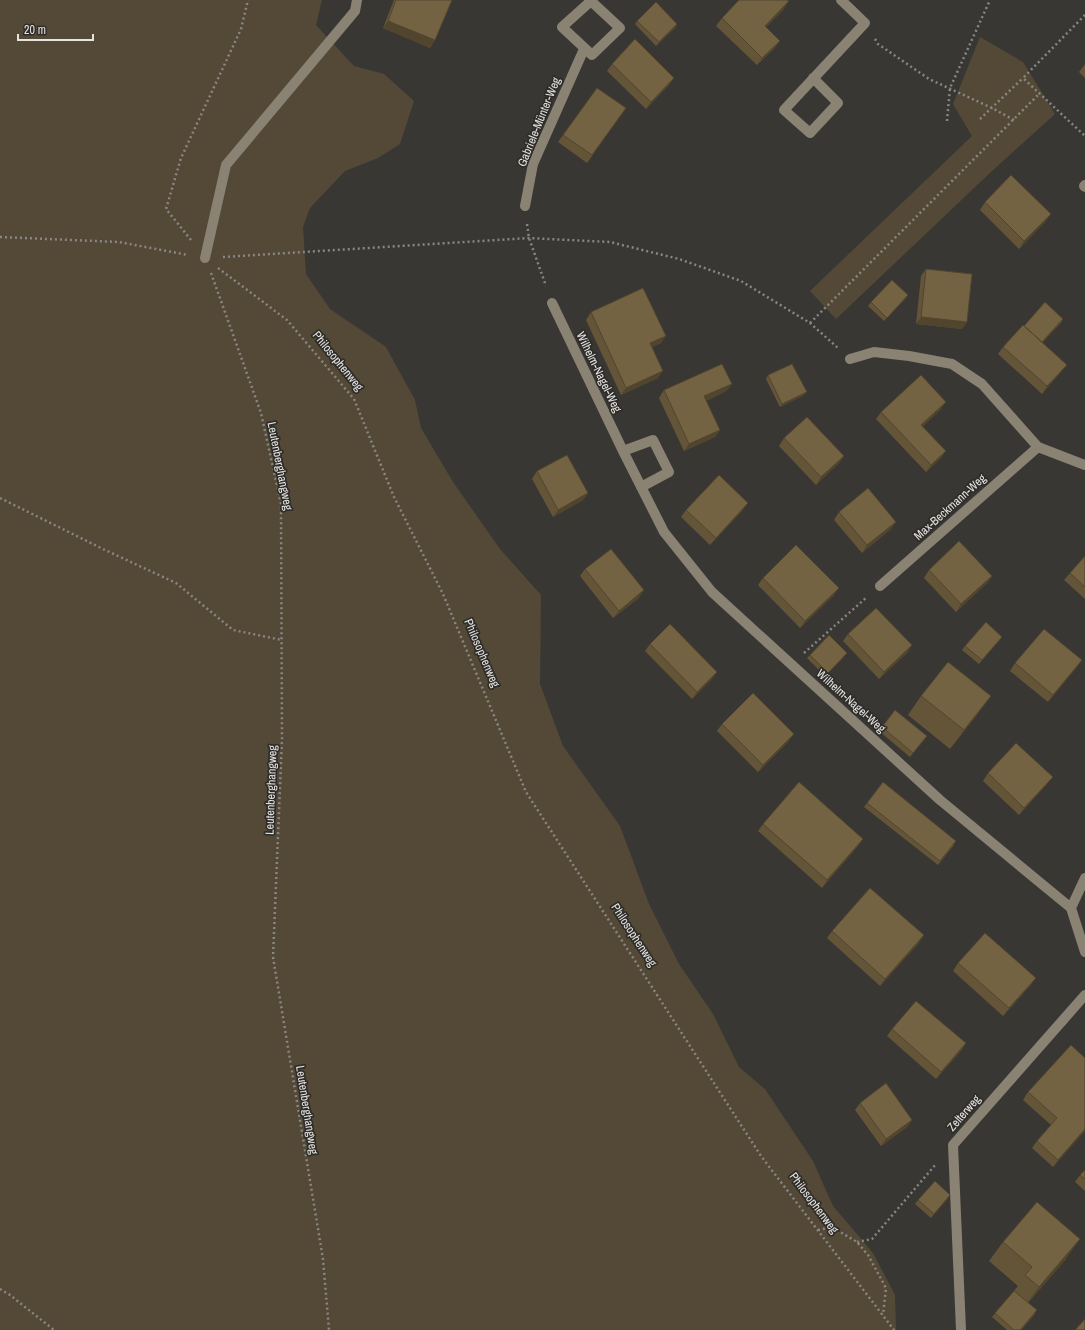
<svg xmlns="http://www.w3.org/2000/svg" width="1085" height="1330" font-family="'Archivo Narrow',sans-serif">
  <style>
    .green { fill: #534936 }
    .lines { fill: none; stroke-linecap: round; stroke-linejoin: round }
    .path { stroke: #888784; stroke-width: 2.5; stroke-dasharray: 2 3; stroke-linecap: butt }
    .minor { stroke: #8a8373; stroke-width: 10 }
    .wall { fill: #645539 }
    .shaded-wall { fill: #51452e }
    .building { fill: #746342; stroke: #51452e }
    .labels { text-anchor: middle; stroke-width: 3.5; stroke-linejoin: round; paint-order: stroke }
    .street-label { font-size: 12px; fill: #e5e4e1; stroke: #2f2d2a }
  </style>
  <rect width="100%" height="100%" fill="#393734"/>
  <path class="green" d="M 0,0 L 322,0 L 316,25 L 354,66 L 384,74 L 414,101 L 400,144 L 378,158 L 345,171 L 310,208 L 303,227 L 306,274 L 330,309 L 386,347 L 415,400 L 421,428 L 453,482 L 500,549 L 541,595 L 540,684 L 563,746 L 620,826 L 649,904 L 679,964 L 713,1014 L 739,1067 L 765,1089 L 813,1161 L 833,1206 L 873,1253 L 895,1295 L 896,1330 L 0,1330 Z
    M 980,37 L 1023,62 L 1055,114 L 992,171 L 836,319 L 810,291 L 972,136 L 953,104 Z"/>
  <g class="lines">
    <path class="path" d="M 1085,15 L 1023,78 L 1085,136
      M 875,39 L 878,44 L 929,79 L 992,108 L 1014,120
      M 980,119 L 1023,78
      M 947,121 L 950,88 L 990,0
      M 527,224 L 529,238 L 546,286
      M 0,237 L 119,242 L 188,255
      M 191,240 L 166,209 L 181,158 L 241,29 L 248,0
      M 223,257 L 529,238 L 610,242 L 679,259 L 741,281 L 810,323 L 838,348
      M 218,268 L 287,320 L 354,399 L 394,497 L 443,594 L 526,792 L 761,1156 L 894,1330
      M 211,273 L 261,413 L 281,504 L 282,739 L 273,957 L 323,1259 L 329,1330
      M 810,323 L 1040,93
      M 0,498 L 103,549 L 176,583 L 233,630 L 282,640
      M 804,653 L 867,597
      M 818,1230 L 832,1227 L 857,1242 L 868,1255 L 886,1288 L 883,1315
      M 857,1242 L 872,1239 L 936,1164
      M 0,1289 L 10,1295 L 54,1330"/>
    <path class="minor" d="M 591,1 L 620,28 L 592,55 L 562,27 L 592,0
      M 813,78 L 838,103 L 810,133 L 784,110 L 865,23 L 841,0
      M 1085,185 L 1084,186 L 1085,187
      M 525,206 L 533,164 L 584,49
      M 205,258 L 226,165 L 355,11 L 357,0
      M 552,303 L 623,451 L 664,532 L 712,592 L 940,800 L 1071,908
      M 850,359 L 874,352 L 909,356 L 952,364 L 982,384 L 1038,447 L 1085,465
      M 623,451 L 653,440 L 669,472 L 641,487
      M 880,586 L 1038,447
      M 1085,878 L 1071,908 L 1085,952
      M 961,1330 L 953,1145 L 1085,995"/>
  </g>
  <path class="wall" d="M 394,0 L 452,0 L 435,40 L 430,48 L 383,28 Z
    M 784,9 L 766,27 L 775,48 L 757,65 L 716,26 L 722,18 Z
    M 637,21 L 677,24 L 675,28 L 656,46 L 635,24 Z
    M 612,64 L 674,78 L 669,85 L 646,109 L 607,71 Z
    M 1085,64 L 1085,78 L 1079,72 Z
    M 597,88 L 626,108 L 587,163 L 558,142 Z
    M 985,202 L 1046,221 L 1019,249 L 980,210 Z
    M 926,269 L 967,322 L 962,329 L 916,324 L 921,276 Z
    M 908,295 L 905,299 L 884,321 L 868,306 L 871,302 Z
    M 591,312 L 661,343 L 652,347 L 658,378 L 621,395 L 586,320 Z
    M 1063,319 L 1061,323 L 1042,343 L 1061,372 L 1042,394 L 998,354 L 1003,347 L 1024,326 Z
    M 768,375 L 804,395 L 780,407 L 766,379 Z
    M 732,384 L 726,391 L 706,401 L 720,430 L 715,437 L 684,451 L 659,398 L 664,390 Z
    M 941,409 L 923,426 L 941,458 L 926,472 L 876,419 L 881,412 Z
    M 784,438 L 844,456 L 839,463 L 816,485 L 779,446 Z
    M 537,471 L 588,493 L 583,500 L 553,517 L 532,479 Z
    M 686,510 L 743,510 L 710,545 L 681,517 Z
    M 839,512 L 891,529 L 862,553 L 834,520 Z
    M 1085,556 L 1085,599 L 1064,580 L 1070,573 Z
    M 585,569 L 639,598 L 613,618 L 580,576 Z
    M 929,570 L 992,576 L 987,583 L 956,612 L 924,578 Z
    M 763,578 L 834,595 L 800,628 L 758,585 Z
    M 848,634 L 912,645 L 907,653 L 879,679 L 843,641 Z
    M 1002,637 L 979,664 L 962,650 L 965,646 Z
    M 650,644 L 712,679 L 692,699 L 645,651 Z
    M 810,655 L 844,657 L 825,676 L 807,658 Z
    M 1015,663 L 1077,667 L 1048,702 L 1010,671 Z
    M 921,696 L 977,715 L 950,749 L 908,715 Z
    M 722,724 L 788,742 L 758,772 L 717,731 Z
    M 882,727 L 924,740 L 910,757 L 879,731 Z
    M 988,773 L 1047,784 L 1019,815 L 983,781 Z
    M 867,803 L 954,845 L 938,865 L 864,807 Z
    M 763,824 L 863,839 L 858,846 L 822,888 L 758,831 Z
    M 832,931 L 919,943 L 880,986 L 827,938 Z
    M 958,963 L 1031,985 L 1003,1016 L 953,971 Z
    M 892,1029 L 966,1043 L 961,1051 L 936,1079 L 887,1036 Z
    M 1085,1058 L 1085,1131 L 1053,1167 L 1032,1148 L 1037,1141 L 1051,1125 L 1023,1100 L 1028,1092 Z
    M 860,1103 L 912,1120 L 907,1127 L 881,1146 L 855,1110 Z
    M 1085,1170 L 1085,1191 L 1075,1182 L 1080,1175 Z
    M 950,1195 L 931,1218 L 915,1204 L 918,1200 Z
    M 1003,1242 L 1066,1259 L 1028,1303 L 1035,1314 L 1021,1330 L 1007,1330 L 992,1317 L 1018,1286 L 989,1261 Z"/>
  <path class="shaded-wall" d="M 789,1 L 784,9 L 760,33 L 765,26 Z
    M 388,21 L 435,40 L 430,48 L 383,28 Z
    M 677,24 L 675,28 L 656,46 L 659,42 Z
    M 780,41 L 775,48 L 757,65 L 762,58 Z
    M 674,78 L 669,85 L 646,109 L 651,102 Z
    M 1051,214 L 1046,221 L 1019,249 L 1024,241 Z
    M 921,317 L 967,322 L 962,329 L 916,324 Z
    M 1063,319 L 1061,323 L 1037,349 L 1039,345 Z
    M 666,336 L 661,343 L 645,351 L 650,343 Z
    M 1067,365 L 1061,372 L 1042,394 L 1047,386 Z
    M 663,371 L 658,378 L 621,395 L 626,388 Z
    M 732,384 L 726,391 L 699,404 L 704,396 Z
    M 807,392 L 804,395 L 780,407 L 782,404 Z
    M 946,402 L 941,409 L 916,432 L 921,425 Z
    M 720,430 L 715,437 L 684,451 L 689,444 Z
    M 946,451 L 941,458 L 926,472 L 931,465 Z
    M 844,456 L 839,463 L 816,485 L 821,477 Z
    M 588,493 L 583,500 L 553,517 L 558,510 Z
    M 748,503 L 743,510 L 710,545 L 716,538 Z
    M 896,522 L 891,529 L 862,553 L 867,545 Z
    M 992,576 L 987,583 L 956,612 L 961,604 Z
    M 839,588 L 834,595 L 800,628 L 805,621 Z
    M 644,590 L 639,598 L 613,618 L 619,611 Z
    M 912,645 L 907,653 L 879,679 L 884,672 Z
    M 1082,660 L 1077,667 L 1048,702 L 1053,695 Z
    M 717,672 L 712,679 L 692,699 L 697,692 Z
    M 991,696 L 977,715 L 950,749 L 964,730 Z
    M 794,734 L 788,742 L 758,772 L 763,765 Z
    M 1053,777 L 1047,784 L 1019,815 L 1024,808 Z
    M 863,839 L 858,846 L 822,888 L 827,880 Z
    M 924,935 L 919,943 L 880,986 L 885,979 Z
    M 1036,978 L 1031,985 L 1003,1016 L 1009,1008 Z
    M 966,1043 L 961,1051 L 936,1079 L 941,1072 Z
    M 912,1120 L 907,1127 L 881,1146 L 886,1139 Z
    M 1085,1129 L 1085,1131 L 1053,1167 L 1058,1160 Z
    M 950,1195 L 948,1199 L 931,1218 L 934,1214 Z
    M 1080,1239 L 1066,1259 L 1025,1306 L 1039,1287 Z"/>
  <path class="building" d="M 396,0 L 452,0 L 435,40 L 388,21 Z
    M 739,0 L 787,0 L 789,1 L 765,26 L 780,41 L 762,58 L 722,18 Z
    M 656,2 L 677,24 L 659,42 L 637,21 Z
    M 635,39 L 674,78 L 651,102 L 612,64 Z
    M 597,88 L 626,108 L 592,155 L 563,135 Z
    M 1011,175 L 1051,214 L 1024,241 L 985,202 Z
    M 926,269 L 972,274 L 967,322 L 921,317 Z
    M 892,280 L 908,295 L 887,318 L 871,302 Z
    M 643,288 L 666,336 L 650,343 L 663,371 L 626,388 L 591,312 Z
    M 1045,302 L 1063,319 L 1042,342 L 1024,326 Z
    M 1023,325 L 1067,365 L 1047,386 L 1003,347 Z
    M 722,364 L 732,384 L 704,396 L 720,430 L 689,444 L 664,390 Z
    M 792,364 L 807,392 L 782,404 L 768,375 Z
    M 921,375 L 946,402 L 921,425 L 946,451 L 931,465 L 881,412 Z
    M 807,417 L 844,456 L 821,477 L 784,438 Z
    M 567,455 L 588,493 L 558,510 L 537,471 Z
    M 719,475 L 748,503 L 716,538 L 686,510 Z
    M 868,488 L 896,522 L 867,545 L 839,512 Z
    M 959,541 L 992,576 L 961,604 L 929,570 Z
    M 796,545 L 839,588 L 805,621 L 763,578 Z
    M 611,549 L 644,590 L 619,611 L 585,569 Z
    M 1085,556 L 1085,587 L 1070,573 Z
    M 876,608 L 912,645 L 884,672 L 848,634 Z
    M 986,622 L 1002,637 L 982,660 L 965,646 Z
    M 670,624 L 717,672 L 697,692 L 650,644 Z
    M 1044,629 L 1082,660 L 1053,695 L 1015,663 Z
    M 829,635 L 847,653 L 828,673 L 810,655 Z
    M 948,662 L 991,696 L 964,730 L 921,696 Z
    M 753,693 L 794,734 L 763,765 L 722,724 Z
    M 895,710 L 927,736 L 913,753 L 882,727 Z
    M 1016,743 L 1053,777 L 1024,808 L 988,773 Z
    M 799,782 L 863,839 L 827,880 L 763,824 Z
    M 883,782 L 956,841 L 940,861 L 867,803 Z
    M 870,888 L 924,935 L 885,979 L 832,931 Z
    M 985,933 L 1036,978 L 1009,1008 L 958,963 Z
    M 916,1001 L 966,1043 L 941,1072 L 892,1029 Z
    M 1071,1045 L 1085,1058 L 1085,1129 L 1058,1160 L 1037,1141 L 1057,1118 L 1028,1092 Z
    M 886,1083 L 912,1120 L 886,1139 L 860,1103 Z
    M 1085,1170 L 1085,1179 L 1080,1175 Z
    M 935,1181 L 950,1195 L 934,1214 L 918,1200 Z
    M 1037,1202 L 1080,1239 L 1039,1287 L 1025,1275 L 1032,1267 L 1003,1242 Z
    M 1014,1291 L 1037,1310 L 1020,1330 L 1014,1330 L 995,1313 Z
    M 1085,1319 L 1085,1330 L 1075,1330 Z"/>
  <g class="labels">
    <g class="street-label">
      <text transform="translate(539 122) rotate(-68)" y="4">Gabriele-Münter-Weg</text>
      <text transform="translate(338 361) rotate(51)" y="4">Philosophenweg</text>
      <text transform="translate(599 372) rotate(64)" y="4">Wilhelm-Nagel-Weg</text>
      <text transform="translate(280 466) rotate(79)" y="4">Leutenberghangweg</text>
      <text transform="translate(950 507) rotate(-42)" y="4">Max-Beckmann-Weg</text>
      <text transform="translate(482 653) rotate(67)" y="4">Philosophenweg</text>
      <text transform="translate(851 701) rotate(42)" y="4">Wilhelm-Nagel-Weg</text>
      <text transform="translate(271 790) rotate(-88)" y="4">Leutenberghangweg</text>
      <text transform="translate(634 935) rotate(57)" y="4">Philosophenweg</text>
      <text transform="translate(307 1110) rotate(81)" y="4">Leutenberghangweg</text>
      <text transform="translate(964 1113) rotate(-49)" y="4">Zelterweg</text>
      <text transform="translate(814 1203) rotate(53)" y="4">Philosophenweg</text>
    </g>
  </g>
  <path d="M18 34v6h75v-6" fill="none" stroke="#e5e4e1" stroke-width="2"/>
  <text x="24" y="34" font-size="12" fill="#e5e4e1" stroke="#2f2d2a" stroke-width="3" paint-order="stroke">20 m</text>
</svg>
